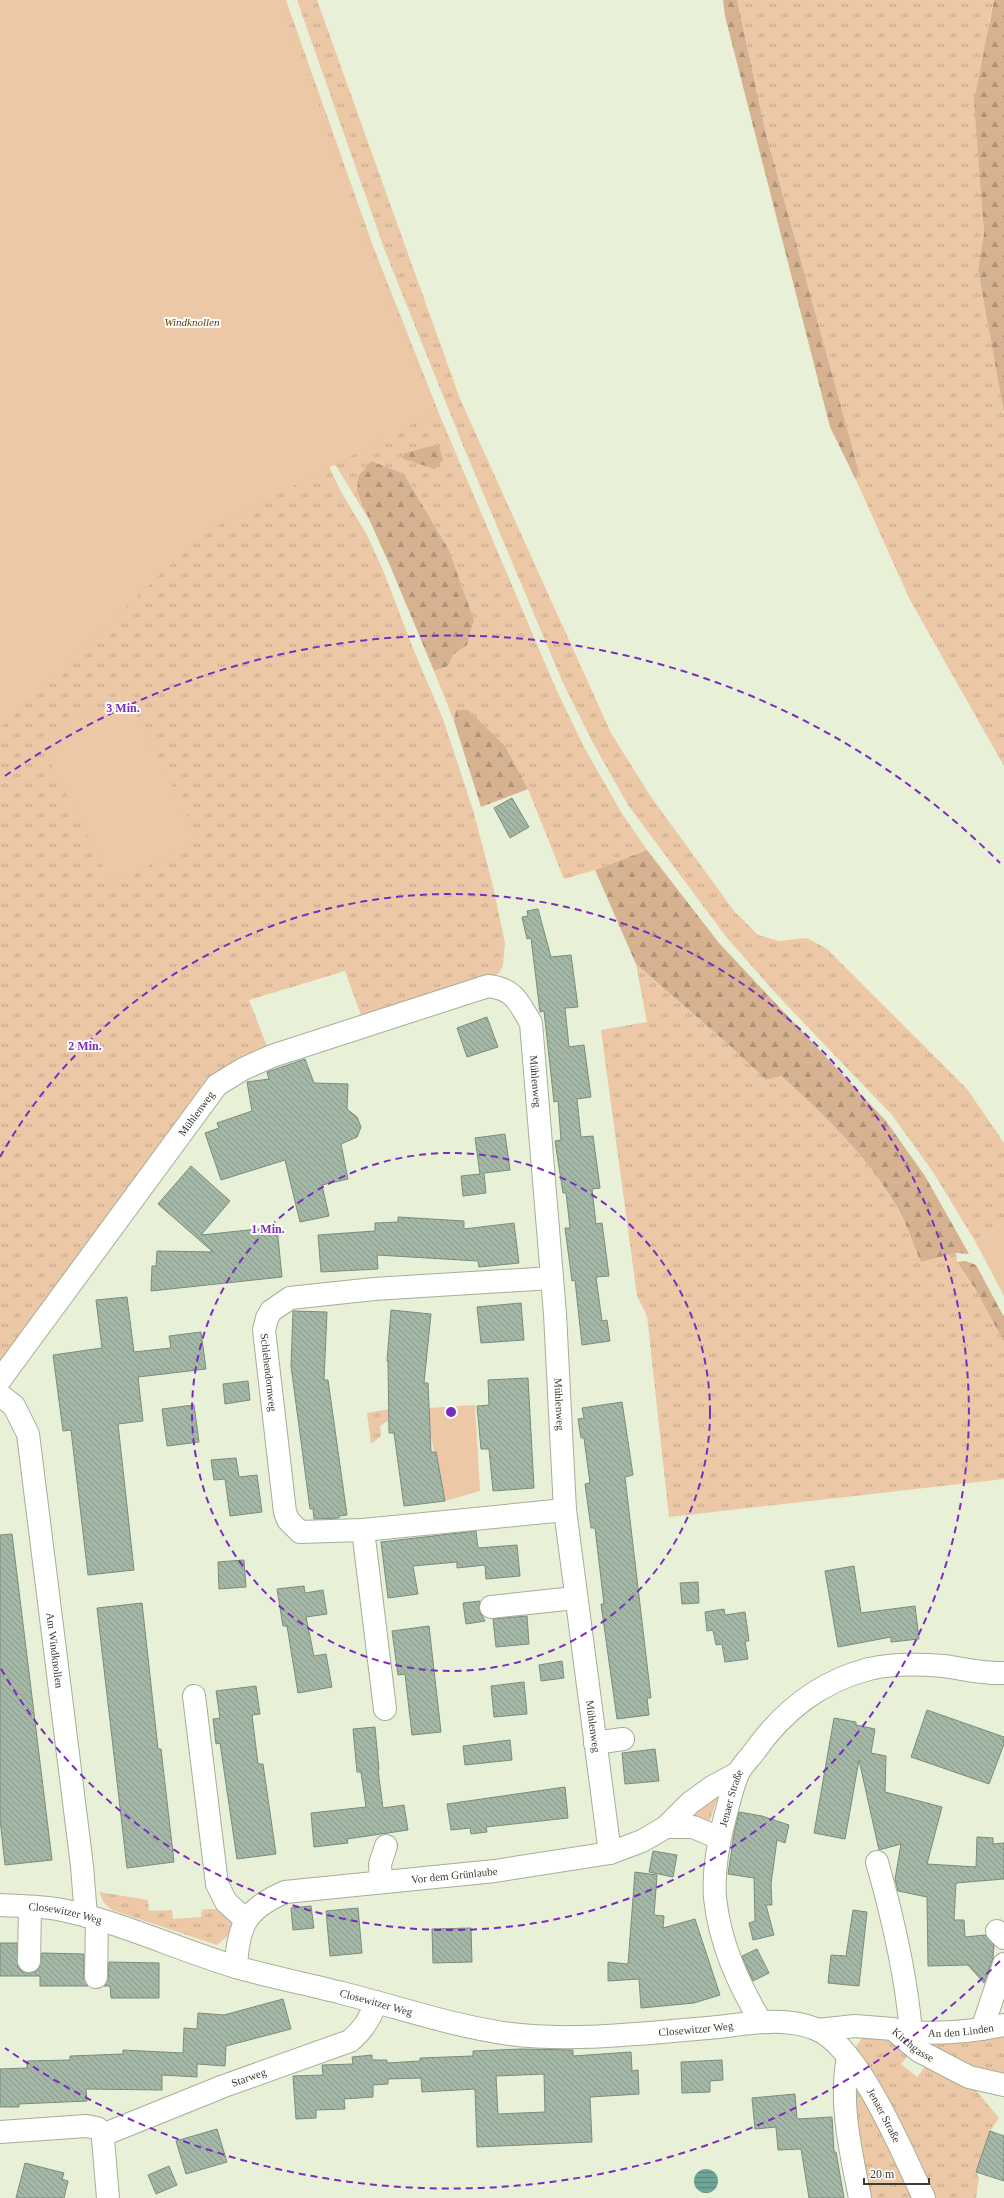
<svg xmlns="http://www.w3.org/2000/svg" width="1004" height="2198" font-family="'Times New Roman',serif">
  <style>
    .grass { fill: url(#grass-tufts); fill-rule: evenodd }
    .forest { fill: url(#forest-firs) }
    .green { fill: #ecc8a7 }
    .water { fill: url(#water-rules) }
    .building { fill: url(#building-back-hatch); stroke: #798d7d; fill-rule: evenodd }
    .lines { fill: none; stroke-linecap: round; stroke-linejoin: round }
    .minor-casing { stroke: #a7ae97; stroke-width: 24 }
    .minor { stroke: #fff; stroke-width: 22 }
    .ring { fill: none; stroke: #7b2cbf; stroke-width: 2; stroke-dasharray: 7 5 }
    .labels { text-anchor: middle; stroke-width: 4; stroke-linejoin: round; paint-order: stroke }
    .park-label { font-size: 11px; font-style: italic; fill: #693b00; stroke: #fff }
    .street-label { font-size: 11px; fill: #3b3e34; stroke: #fff }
    .centre { fill: #7b2cbf; stroke: #fff; stroke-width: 2 }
    .ring-label { font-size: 12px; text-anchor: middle; font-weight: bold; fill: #7b2cbf; stroke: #fff; stroke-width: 4; stroke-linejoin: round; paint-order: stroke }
  </style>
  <defs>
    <pattern id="grass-tufts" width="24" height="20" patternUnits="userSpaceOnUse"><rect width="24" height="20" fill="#ecc8a7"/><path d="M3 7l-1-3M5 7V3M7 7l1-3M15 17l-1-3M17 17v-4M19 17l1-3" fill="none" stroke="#c0a489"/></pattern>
    <pattern id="forest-firs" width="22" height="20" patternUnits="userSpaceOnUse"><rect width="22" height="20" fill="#d6b291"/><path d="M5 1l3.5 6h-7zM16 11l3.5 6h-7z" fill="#af9277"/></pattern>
    <pattern id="water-rules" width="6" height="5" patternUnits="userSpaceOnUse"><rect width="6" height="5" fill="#6da498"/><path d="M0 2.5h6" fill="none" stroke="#5b877d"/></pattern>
    <pattern id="building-back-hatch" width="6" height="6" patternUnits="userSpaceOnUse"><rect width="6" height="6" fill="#a3b8a6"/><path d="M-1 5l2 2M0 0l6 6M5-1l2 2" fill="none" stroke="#869788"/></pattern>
  </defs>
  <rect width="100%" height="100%" fill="#e8f0d7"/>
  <path class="grass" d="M 0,0 L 286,0 L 373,246 L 440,416 L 556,689 L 584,747 L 621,812 L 647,850 L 595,870 L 564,879 L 528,789 L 505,746 L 457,710 L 454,721 L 434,671 L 448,666 L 453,655 L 467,645 L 474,620 L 449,550 L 404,474 L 357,492 L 376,531 L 338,469 L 332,462 L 328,464 L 340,490 L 367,535 L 383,570 L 414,651 L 443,719 L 473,810 L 493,886 L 505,943 L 503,965 L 499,973 L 489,977 L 362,1018 L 345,971 L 249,1000 L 268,1049 L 238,1060 L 0,1368 Z
    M 297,0 L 317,0 L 460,399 L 611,733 L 651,797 L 734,911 L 758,935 L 779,941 L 807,938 L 827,949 L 967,1089 L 1004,1143 L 1004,1225 L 975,1241 L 933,1172 L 892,1115 L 779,997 L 727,938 L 628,805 L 593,743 L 563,683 L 464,448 L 385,251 Z
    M 737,0 L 994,0 L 989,21 L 983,218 L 984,233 L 978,270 L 1004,413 L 1004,766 L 910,600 L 856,480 L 859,472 L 766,134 Z
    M 636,964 L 729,1045 L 766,1080 L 781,1076 C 825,1115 867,1156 897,1208 C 907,1225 913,1244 921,1262 L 956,1253 L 957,1262 L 974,1287 L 1004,1342 L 1004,1479 L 669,1517 L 647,1316 L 637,1296 L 601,1030 L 647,1022 Z
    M 389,1409 L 389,1420 L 380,1426 L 381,1436 L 371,1444 L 367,1413 Z
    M 715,1794 L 718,1797 L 709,1822 L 690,1815 Z
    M 99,1892 L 148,1900 L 149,1911 L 172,1910 L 173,1919 L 201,1917 L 202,1910 C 218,1906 233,1914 232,1932 L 217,1945 L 112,1910 L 104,1903 Z
    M 1004,2035 L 1004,2075 L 989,2075 L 918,2038 Z
    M 863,2037 L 887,2038 L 973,2087 L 999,2118 L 990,2131 L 976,2172 L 979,2178 L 976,2198 L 932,2198 L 857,2053 L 856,2046 ZM 909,2054 L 925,2067 L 917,2077 L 901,2064 Z
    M 851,2090 L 857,2090 L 869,2109 L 912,2198 L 869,2198 Z"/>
  <path class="forest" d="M 723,0 L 737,0 L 766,134 L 859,472 L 856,480 L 830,427 L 725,16 Z
    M 994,0 L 1004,0 L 1004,413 L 978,270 L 984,233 L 974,101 Z
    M 430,446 L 439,446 L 443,460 L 435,469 L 403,459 L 403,454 Z
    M 371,461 L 404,474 L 449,550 L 474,620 L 467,645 L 453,655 L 448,666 L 434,671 L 391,568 L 357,492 L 358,477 Z
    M 456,710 L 468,710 L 505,746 L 528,789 L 481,807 L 454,721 Z
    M 647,850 L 719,943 L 886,1121 L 925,1176 L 969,1254 L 956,1253 L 921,1262 C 913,1244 907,1225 898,1209 C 868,1157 825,1115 781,1076 L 766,1080 L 729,1045 L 636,964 L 595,870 Z
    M 965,1261 L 976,1265 L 1004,1317 L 1004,1342 L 974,1287 L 957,1262 Z"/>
  <path class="green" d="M 0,0 L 281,0 L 370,251 L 435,412 L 202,534 L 0,728 Z
    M 127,695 L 199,841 L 111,884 L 39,738 Z
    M 1004,1225 L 1004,1296 L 975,1241 Z
    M 475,1405 L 480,1491 L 445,1501 L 430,1432 L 429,1408 Z"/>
  <path class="water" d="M694 2181a12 12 0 1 1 24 0a12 12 0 1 1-24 0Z"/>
  <path class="building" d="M 512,798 L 529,827 L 510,838 L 494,808 Z
    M 538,909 L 551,957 L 571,955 L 578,1007 L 565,1008 L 569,1047 L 584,1045 L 591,1097 L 577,1099 L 581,1137 L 593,1136 L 600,1188 L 592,1189 L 596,1224 L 602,1223 L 609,1276 L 596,1277 L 602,1321 L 607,1320 L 610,1341 L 582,1345 L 575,1280 L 572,1281 L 565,1228 L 570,1228 L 568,1210 L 566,1193 L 563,1193 L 555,1141 L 561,1140 L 558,1101 L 554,1102 L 544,1011 L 540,1012 L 531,938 L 527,939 L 522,917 L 528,916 L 527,911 Z
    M 487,1017 L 498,1047 L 467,1057 L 457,1028 Z
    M 305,1059 L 314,1083 L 348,1084 L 347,1109 L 357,1117 L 361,1127 L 357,1137 L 341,1144 L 348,1179 L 322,1185 L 329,1216 L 300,1222 L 285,1160 L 221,1180 L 205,1133 L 219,1128 L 217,1123 L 252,1111 L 247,1082 L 269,1079 L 267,1072 Z
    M 505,1134 L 510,1170 L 484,1173 L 486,1193 L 463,1196 L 461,1176 L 480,1174 L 475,1138 Z
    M 191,1166 L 230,1201 L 201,1235 L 277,1227 L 282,1277 L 151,1291 L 152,1266 L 156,1266 L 157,1251 L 213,1252 L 158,1204 Z
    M 398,1217 L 464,1221 L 464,1229 L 514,1223 L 519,1263 L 479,1267 L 478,1261 L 377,1255 L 378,1269 L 321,1272 L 318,1235 L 375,1231 L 375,1223 L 398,1222 Z
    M 127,1297 L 134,1352 L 171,1348 L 169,1336 L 201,1332 L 206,1369 L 138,1377 L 143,1421 L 118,1424 L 134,1570 L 88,1575 L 71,1430 L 63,1431 L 53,1355 L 102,1348 L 96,1300 Z
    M 521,1303 L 524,1340 L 481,1343 L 477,1307 Z
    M 391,1310 L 431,1314 L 424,1383 L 428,1383 L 431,1452 L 436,1452 L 445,1501 L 404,1506 L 394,1433 L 389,1433 L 388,1361 L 387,1361 Z
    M 293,1311 L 327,1312 L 324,1380 L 328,1380 L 347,1515 L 339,1516 L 339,1518 L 314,1519 L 313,1509 L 310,1509 L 291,1366 Z
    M 528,1378 L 534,1488 L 493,1491 L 489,1449 L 481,1449 L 477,1406 L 489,1405 L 488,1380 Z
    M 248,1381 L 250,1400 L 225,1404 L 223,1384 Z
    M 622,1402 L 633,1475 L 625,1477 L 651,1698 L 647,1698 L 649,1715 L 617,1719 L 601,1604 L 604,1604 L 595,1528 L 591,1528 L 585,1484 L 590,1483 L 584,1438 L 581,1438 L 578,1419 L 584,1418 L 582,1408 Z
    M 194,1405 L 199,1442 L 167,1446 L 162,1409 Z
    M 236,1458 L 239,1477 L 257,1475 L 262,1512 L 230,1516 L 225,1479 L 214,1480 L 211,1460 Z
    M 476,1531 L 478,1548 L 517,1545 L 520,1576 L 486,1579 L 485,1565 L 457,1568 L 457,1562 L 413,1566 L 418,1594 L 388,1598 L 381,1542 Z
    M 12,1534 L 52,1860 L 5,1865 L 0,1819 L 0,1535 Z
    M 244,1560 L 246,1587 L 219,1589 L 218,1562 Z
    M 854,1566 L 861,1613 L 915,1606 L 919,1639 L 891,1642 L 891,1637 L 838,1647 L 825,1571 Z
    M 698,1582 L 699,1603 L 682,1604 L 680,1583 Z
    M 304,1586 L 305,1593 L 323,1590 L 327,1614 L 306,1617 L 314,1656 L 326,1654 L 332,1687 L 298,1693 L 287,1626 L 283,1626 L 277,1589 Z
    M 480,1601 L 479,1609 L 485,1621 L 466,1624 L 463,1603 Z
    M 142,1603 L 158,1749 L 161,1749 L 174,1862 L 127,1868 L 97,1608 Z
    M 724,1609 L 725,1615 L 745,1612 L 749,1641 L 745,1641 L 748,1659 L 725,1662 L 722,1644 L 716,1645 L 713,1630 L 707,1631 L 705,1612 Z
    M 527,1616 L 529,1644 L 496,1647 L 493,1619 Z
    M 429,1626 L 441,1732 L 412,1735 L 405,1674 L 398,1675 L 392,1631 Z
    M 562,1661 L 564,1678 L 541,1681 L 539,1665 Z
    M 524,1682 L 527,1714 L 494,1717 L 491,1686 Z
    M 256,1686 L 260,1714 L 252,1715 L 258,1764 L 263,1764 L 276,1854 L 237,1859 L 220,1743 L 216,1744 L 213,1719 L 220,1718 L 216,1691 Z
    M 927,1710 L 1004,1737 L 1004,1744 L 989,1784 L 911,1757 Z
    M 834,1718 L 856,1722 L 856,1725 L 875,1729 L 871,1753 L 886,1756 L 885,1792 L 942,1807 L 927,1864 L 976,1867 L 977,1837 L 993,1838 L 993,1844 L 1004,1843 L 1004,1879 L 956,1883 L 954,1920 L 964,1920 L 965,1937 L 985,1935 L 994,1945 L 993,1958 L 984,1983 L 968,1965 L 928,1966 L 927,1897 L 898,1891 L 895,1879 L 901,1844 L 879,1850 L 859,1760 L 845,1839 L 814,1833 Z
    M 375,1727 L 379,1770 L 378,1770 L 383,1808 L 404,1805 L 408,1830 L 347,1839 L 348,1843 L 314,1847 L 311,1813 L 366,1807 L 361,1772 L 357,1772 L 353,1729 Z
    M 510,1740 L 512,1760 L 465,1765 L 463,1746 Z
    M 655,1749 L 659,1781 L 625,1784 L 622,1753 Z
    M 565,1787 L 568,1818 L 486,1827 L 487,1832 L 471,1834 L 470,1828 L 451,1830 L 447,1804 Z
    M 739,1812 L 762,1816 L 789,1825 L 785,1843 L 777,1840 L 771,1884 L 772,1905 L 766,1905 L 774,1935 L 753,1940 L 749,1923 L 755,1921 L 754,1878 L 728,1874 L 734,1834 Z
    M 653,1851 L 677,1855 L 673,1877 L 649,1872 Z
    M 635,1872 L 657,1875 L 654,1915 L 664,1916 L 663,1928 L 695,1919 L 720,1995 L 694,2003 L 641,2008 L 639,1979 L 608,1981 L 608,1962 L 628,1964 Z
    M 311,1906 L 314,1928 L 293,1930 L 291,1908 Z
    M 358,1908 L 362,1953 L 330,1956 L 326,1911 Z
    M 853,1910 L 867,1912 L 859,1986 L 828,1983 L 831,1955 L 846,1956 Z
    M 471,1928 L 472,1962 L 433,1963 L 432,1929 Z
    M 0,1943 L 17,1943 L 18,1967 L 22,1971 L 28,1973 L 35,1972 L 39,1968 L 42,1953 L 84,1954 L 84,1977 L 88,1986 L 40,1986 L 40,1976 L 0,1976 Z
    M 757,1949 L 769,1973 L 753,1981 L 742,1956 Z
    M 109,1962 L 159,1963 L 159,1998 L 111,1998 L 110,1986 L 104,1986 L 108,1978 Z
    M 283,1999 L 291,2029 L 226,2046 L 225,2066 L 197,2064 L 197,2077 L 162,2075 L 162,2090 L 86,2089 L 87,2101 L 19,2104 L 19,2107 L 0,2107 L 0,2069 L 27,2068 L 27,2061 L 70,2060 L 70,2056 L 123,2054 L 123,2050 L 183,2053 L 184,2028 L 197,2029 L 198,2013 L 224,2015 Z
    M 521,2049 L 573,2050 L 573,2056 L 631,2052 L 632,2071 L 638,2070 L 639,2094 L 590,2097 L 592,2142 L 477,2147 L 475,2089 L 422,2092 L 421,2078 L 388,2079 L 388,2084 L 373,2085 L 373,2097 L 344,2099 L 345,2109 L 316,2110 L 316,2118 L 296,2119 L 293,2076 L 323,2075 L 322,2065 L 353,2064 L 352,2057 L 372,2055 L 372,2060 L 387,2060 L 387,2063 L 420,2061 L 420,2058 L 473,2056 L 473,2051 ZM 544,2074 L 545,2112 L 498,2114 L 496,2076 Z
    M 722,2060 L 723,2080 L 710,2081 L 710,2092 L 682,2093 L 681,2062 Z
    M 795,2094 L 797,2119 L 832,2117 L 834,2152 L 836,2152 L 844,2198 L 809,2198 L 801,2149 L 778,2150 L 776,2127 L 755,2129 L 752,2098 Z
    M 217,2129 L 227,2162 L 186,2174 L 176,2141 Z
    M 990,2131 L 1004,2136 L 1004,2181 L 976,2172 Z
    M 25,2163 L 64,2173 L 62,2179 L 68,2181 L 64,2198 L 16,2198 Z
    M 169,2166 L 177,2185 L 156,2194 L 148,2175 Z"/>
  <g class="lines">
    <g class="minor-casing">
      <g id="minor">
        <path id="s1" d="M 552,1278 L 374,1289 L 290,1298 L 271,1311 L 267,1318 L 264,1330 L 285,1512 L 288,1520 L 300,1532 L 363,1530 L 565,1510"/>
        <path id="s2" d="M 0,1380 L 217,1085 L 243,1069 L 272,1056 L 488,986 C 515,989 518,1002 531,1023 L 555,1314 L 565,1510 L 610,1853"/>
        <path id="s3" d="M 0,1395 L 14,1406 L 28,1434 L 82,1866 L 86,1916"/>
        <path d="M 363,1530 L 385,1709"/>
        <path d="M 491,1607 L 575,1598"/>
        <path d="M 194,1696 L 217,1884 L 226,1902 L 246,1920"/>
        <path d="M 595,1743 L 623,1739"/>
        <path d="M 666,1827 L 693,1827 L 719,1838"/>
        <path d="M 877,1862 C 893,1918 906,1974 911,2032"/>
        <path d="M 381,1881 L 380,1864 L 386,1846"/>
        <path id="s4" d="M 0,1905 C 19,1906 39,1906 57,1909 C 119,1921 176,1949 236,1967 C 271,1977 307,1984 342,1993 C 398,2007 452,2026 510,2034 C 573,2042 643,2033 708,2028 C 744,2025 781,2015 816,2029 C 859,2046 904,2156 924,2198"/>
        <path d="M 997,1931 L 1004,1938"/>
        <path d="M 29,1961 L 30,1907"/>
        <path id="s5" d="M 236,1967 C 238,1925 246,1909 285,1892 L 495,1871 L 610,1853 L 642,1841 L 666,1827 L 690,1803 L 712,1787 L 738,1773"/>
        <path d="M 96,1977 L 97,1919"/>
        <path id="s6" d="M 761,2022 C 738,1983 720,1944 715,1898 C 713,1871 718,1843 725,1817 C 729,1803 732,1787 738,1774 C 741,1766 749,1759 754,1752 C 783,1711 819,1682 869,1669 C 893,1663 919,1664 944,1666 C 965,1669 982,1674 1004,1673"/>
        <path d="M 982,2029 L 1004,1964"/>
        <path id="s7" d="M 818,2030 L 855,2026 L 893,2029 L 919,2051 L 969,2077 L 1004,2085"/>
        <path id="s8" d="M 898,2030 C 933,2036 969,2032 1004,2025"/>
        <path d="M 848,2057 C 839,2104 851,2152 860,2198"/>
        <path d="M 0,2132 L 86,2126 L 97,2128 L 105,2134"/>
        <path id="s9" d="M 108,2198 L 103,2139 L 105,2134 L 224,2086 L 350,2041 C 363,2030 370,2019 376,2002"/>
      </g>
    </g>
    <use href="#minor" class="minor"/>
  </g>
  <g class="ring">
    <circle cx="451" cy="1412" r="259"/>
    <path d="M0 1157A518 518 0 1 1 0 1667"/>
    <path d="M1000 1961A777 777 0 0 1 5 2048M5 776A777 777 0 0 1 1000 863"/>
  </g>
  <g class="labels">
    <g class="park-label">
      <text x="192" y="326">Windknollen</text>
    </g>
    <g class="street-label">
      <text dy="4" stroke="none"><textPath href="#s2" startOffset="774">Mühlenweg</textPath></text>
      <text dy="4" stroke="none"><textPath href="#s2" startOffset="331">Mühlenweg</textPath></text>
      <text dy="4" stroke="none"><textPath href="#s1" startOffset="349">Schlehendornweg</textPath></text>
      <text dy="4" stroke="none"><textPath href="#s2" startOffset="1098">Mühlenweg</textPath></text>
      <text dy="4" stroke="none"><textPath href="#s3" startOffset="267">Am Windknollen</textPath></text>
      <text dy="4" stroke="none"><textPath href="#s2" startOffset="1422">Mühlenweg</textPath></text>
      <text dy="4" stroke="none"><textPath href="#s6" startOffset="235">Jenaer Straße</textPath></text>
      <text dy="4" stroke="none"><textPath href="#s5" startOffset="267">Vor dem Grünlaube</textPath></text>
      <text dy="4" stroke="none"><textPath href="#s4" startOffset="66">Closewitzer Weg</textPath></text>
      <text dy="4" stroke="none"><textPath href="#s4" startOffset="390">Closewitzer Weg</textPath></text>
      <text dy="4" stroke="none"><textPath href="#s4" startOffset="714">Closewitzer Weg</textPath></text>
      <text dy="4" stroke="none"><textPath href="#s8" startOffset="63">An den Linden</textPath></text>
      <text dy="4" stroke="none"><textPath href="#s7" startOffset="101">Kirchgasse</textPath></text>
      <text dy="4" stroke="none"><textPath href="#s9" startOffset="219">Starweg</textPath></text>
      <text dy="4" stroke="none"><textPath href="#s4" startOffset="947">Jenaer Straße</textPath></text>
    </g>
  </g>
  <circle cx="451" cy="1412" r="6" class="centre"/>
  <g class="ring-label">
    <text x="123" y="712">3 Min.</text>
    <text x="85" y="1050">2 Min.</text>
    <text x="268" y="1233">1 Min.</text>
  </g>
  <path d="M864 2178v6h65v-6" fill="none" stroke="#3b3e34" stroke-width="2"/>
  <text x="870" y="2178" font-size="12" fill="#3b3e34" stroke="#ffffff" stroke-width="3" paint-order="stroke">20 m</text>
</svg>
